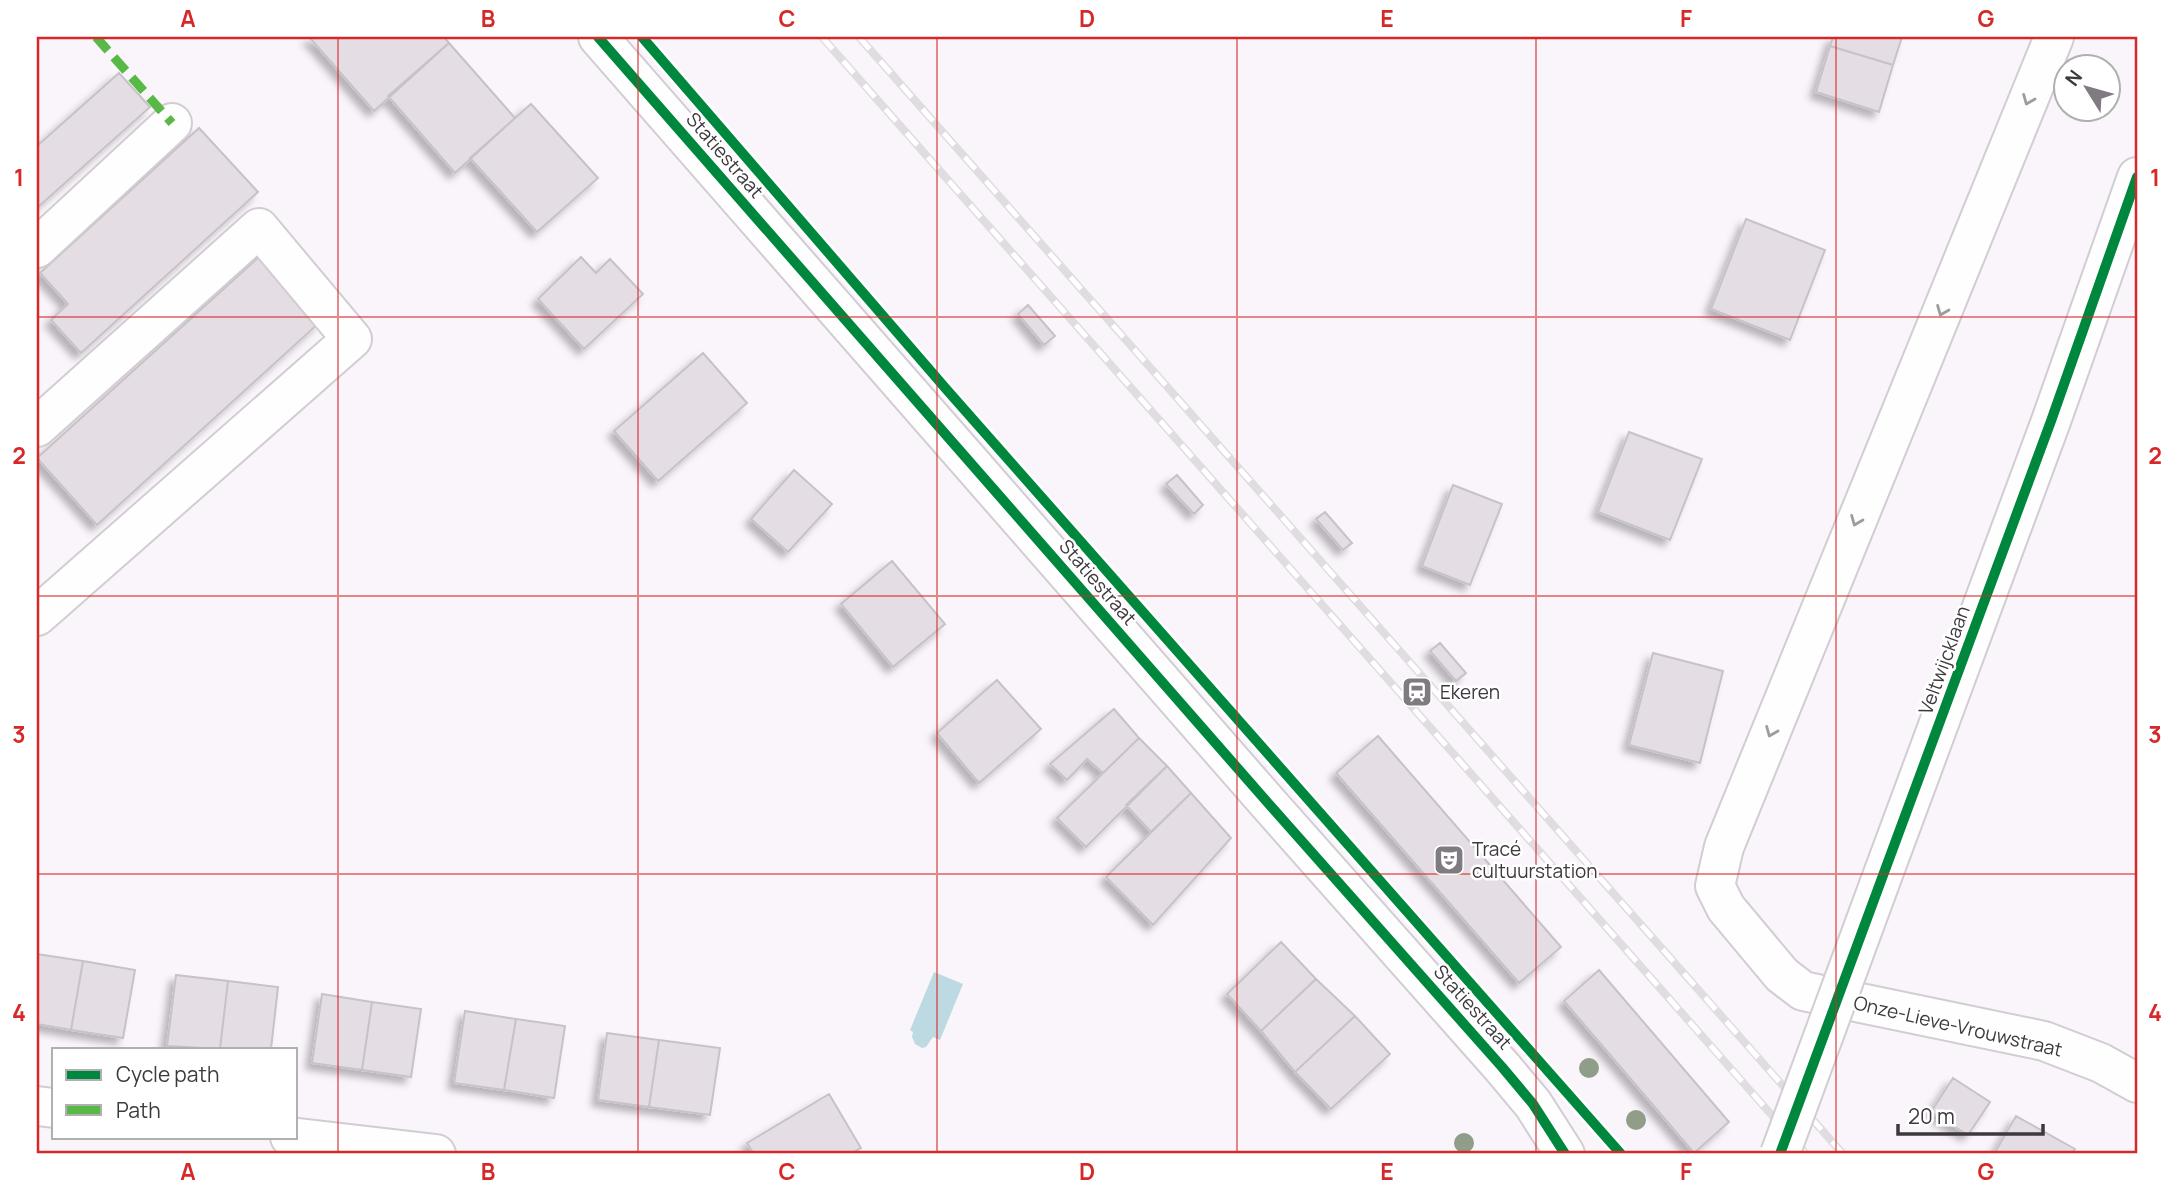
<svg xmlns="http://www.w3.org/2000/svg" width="2174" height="1191" font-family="Manrope,sans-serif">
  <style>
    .water { fill: #bddae3 }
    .building { fill: #e4dde4; stroke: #c6c2c7; stroke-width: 2; filter: url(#shadow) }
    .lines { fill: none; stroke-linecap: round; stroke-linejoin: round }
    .minor-casing { stroke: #d1cdd2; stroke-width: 42 }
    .minor { stroke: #fefefe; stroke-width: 38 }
    .rail-casing { stroke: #dfdddf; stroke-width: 8 }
    .rail { stroke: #fff; stroke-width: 5; stroke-dasharray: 16; stroke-linecap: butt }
    .minor-bridge-casing { stroke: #d1cdd2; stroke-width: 42; stroke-linecap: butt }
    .minor-bridge { stroke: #fefefe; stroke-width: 38 }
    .quiet { stroke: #58b947; stroke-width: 9; stroke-dasharray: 18 9; stroke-linecap: butt }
    .cycleway-casing { stroke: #fff; stroke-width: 15 }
    .cycleway { stroke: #00873e; stroke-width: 10 }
    .tree { fill: #909e89 }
    .oneway { stroke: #9e9c9e }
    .grid { fill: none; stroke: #d62828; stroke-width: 2; stroke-opacity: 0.55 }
    .labels { text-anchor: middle; stroke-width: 5; stroke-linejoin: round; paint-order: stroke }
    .street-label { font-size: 19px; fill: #3d393d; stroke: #fff }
    .poi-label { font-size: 19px; fill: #3d393d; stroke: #fff; text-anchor: start }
    .neatline { fill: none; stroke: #d62828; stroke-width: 2.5 }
    .grid-label { font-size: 23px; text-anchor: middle; font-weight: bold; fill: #d62828 }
  </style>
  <defs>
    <filter id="shadow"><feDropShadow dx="-6" dy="6" stdDeviation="3.5" flood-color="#0004"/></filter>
  </defs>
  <rect width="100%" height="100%" fill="#faf5fb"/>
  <path class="water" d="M 934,972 L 963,984 L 940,1040 L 933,1037 L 926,1047 L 922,1048 L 915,1044 L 912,1037 L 913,1032 L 910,1030 Z"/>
  <path class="building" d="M 309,37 L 444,37 L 449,43 L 374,111 Z
    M 1833,37 L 1902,37 L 1893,65 L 1830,46 Z
    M 449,43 L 515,118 L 455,173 L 388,96 Z
    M 1830,46 L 1893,65 L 1879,112 L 1816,92 Z
    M 119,73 L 150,107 L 37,208 L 37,146 Z
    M 531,104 L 598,178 L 537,232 L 470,158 Z
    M 199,128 L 258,192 L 81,353 L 51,320 L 68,304 L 40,273 Z
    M 1746,219 L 1825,250 L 1790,340 L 1711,309 Z
    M 261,255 L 320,322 L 97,525 L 37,458 Z
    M 581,257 L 596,273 L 610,259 L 643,294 L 584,349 L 538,299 Z
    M 1028,305 L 1055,336 L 1044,345 L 1018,314 Z
    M 703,353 L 747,403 L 658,481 L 614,431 Z
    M 1629,432 L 1702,459 L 1670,540 L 1598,512 Z
    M 794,470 L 832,504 L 788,552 L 751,519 Z
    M 1177,475 L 1203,505 L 1194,514 L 1166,484 Z
    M 1453,485 L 1502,504 L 1470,585 L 1422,566 Z
    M 1325,512 L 1352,543 L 1343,550 L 1316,519 Z
    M 892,561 L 945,624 L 893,667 L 841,604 Z
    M 1440,643 L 1466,673 L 1456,681 L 1430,651 Z
    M 1653,653 L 1723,671 L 1700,763 L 1629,745 Z
    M 997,680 L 1041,729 L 979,783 L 937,733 Z
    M 1114,709 L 1139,738 L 1103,773 L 1087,759 L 1067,780 L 1050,764 Z
    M 1378,736 L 1561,947 L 1519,983 L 1336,773 Z
    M 1139,738 L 1167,766 L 1086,847 L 1057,818 Z
    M 1167,766 L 1191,793 L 1151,832 L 1126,805 Z
    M 1191,793 L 1231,838 L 1153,925 L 1106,877 Z
    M 1281,942 L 1316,979 L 1261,1031 L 1227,994 Z
    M 37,954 L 83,961 L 71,1030 L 37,1024 Z
    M 83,961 L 135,970 L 123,1038 L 71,1030 Z
    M 1599,970 L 1729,1122 L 1694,1153 L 1564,1001 Z
    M 176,975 L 228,981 L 220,1049 L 167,1046 Z
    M 1316,979 L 1355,1016 L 1295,1072 L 1261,1031 Z
    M 228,981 L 278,987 L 271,1049 L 220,1049 Z
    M 322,994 L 372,1002 L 362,1070 L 312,1063 Z
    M 372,1002 L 421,1009 L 411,1077 L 362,1070 Z
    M 465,1011 L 516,1019 L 504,1090 L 454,1083 Z
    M 1355,1016 L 1390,1054 L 1331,1109 L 1295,1072 Z
    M 516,1019 L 565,1026 L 554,1098 L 504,1090 Z
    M 607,1033 L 659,1040 L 649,1107 L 598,1100 Z
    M 659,1040 L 720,1048 L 710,1115 L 649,1107 Z
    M 1953,1078 L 1990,1102 L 1968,1135 L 1931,1112 Z
    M 829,1094 L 861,1148 L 850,1154 L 754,1154 L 747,1143 Z
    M 2016,1116 L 2075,1149 L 2072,1154 L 1994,1154 Z"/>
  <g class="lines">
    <g class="minor-casing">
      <path id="minor" d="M 598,37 L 1268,803 L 1502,1067 L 1533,1104 L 1565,1154
        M 2054,37 L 1724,847 L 1715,886 L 1726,908 L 1782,975 L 1803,991 L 2044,1041 L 2101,1063 L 2137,1083
        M 37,248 L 172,123
        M 37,427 L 259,228 L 352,339 L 37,616
        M 1879,885 L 2051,421 L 2137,177
        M 37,1106 L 54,1108
        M 290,1137 L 436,1154"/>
    </g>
    <use href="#minor" class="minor"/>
    <g class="rail-casing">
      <path id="rail" d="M 822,37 L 1806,1154
        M 859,37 L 1843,1154"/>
    </g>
    <use href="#rail" class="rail"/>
    <g class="minor-bridge-casing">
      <path id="minor-bridge" d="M 1780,1154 L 1879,885"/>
    </g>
    <use href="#minor-bridge" class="minor-bridge"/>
    <path class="quiet" d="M 96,37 L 172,123"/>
    <g class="cycleway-casing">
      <path id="cycleway" d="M 598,37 L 1268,803 L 1502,1067 L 1533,1104 L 1565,1154
        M 642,37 L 947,390 L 1621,1154
        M 1780,1154 L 2051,421 L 2137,177"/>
    </g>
    <use href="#cycleway" class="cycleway"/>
  </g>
  <g class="tree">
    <circle cx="1589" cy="1068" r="10"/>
    <circle cx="1636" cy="1120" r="10"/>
    <circle cx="1464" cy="1143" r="10"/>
  </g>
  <defs><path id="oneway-chevron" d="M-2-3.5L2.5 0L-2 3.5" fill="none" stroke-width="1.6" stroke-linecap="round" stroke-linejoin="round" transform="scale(1.75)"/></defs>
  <g class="oneway">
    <use href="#oneway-chevron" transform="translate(2028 100) rotate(112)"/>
    <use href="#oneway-chevron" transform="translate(1942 311) rotate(112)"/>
    <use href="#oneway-chevron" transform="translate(1856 521) rotate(112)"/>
    <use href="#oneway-chevron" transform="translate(1771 732) rotate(112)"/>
  </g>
  <path class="grid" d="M 338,37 L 338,1154M 638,37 L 638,1154M 937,37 L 937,1154M 1237,37 L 1237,1154M 1536,37 L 1536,1154M 1836,37 L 1836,1154M 37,317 L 2137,317M 37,596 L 2137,596M 37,874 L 2137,874"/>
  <defs>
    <g id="station-square" transform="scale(1.575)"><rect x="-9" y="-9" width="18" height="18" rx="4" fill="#7f7b80" stroke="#fff"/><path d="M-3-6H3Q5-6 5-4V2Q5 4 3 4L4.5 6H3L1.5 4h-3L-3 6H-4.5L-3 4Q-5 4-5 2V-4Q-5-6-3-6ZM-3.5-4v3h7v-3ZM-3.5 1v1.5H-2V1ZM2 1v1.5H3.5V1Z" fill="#fff"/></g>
    <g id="theatre-square" transform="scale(1.575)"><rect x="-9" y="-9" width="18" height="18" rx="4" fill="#7f7b80" stroke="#fff"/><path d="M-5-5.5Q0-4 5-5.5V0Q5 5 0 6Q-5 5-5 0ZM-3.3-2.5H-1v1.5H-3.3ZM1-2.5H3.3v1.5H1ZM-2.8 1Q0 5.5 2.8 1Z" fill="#fff"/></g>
  </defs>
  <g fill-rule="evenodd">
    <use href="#station-square" x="1417" y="692"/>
    <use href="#theatre-square" x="1449" y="860"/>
  </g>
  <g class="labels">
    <g class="street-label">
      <text transform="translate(725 155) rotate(49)" y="7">Statiestraat</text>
      <text transform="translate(1098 582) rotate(49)" y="7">Statiestraat</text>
      <text transform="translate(1944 660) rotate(-70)" y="7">Veltwijcklaan</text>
      <text transform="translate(1473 1007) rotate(48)" y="7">Statiestraat</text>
      <text transform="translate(1958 1026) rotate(13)" y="7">Onze-Lieve-Vrouwstraat</text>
    </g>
    <g class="poi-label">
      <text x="1440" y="699">Ekeren</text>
      <text x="1472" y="856">Tracé<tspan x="1472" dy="22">cultuurstation</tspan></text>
    </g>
  </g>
  <rect width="2174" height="1191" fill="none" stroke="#ffffff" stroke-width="77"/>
  <rect x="52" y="1048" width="245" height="91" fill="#ffffff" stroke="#b1b0b1" stroke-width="2"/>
  <rect x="66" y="1070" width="35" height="10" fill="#00873e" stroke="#b1b0b1" stroke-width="2"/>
  <text x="116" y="1082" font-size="21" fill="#3d393d">Cycle path</text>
  <rect x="66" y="1105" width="35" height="10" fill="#58b947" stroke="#b1b0b1" stroke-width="2"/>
  <text x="116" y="1118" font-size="21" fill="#3d393d">Path</text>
  <g transform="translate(2087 88) rotate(307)"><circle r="33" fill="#ffffff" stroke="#b1b0b1" stroke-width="2"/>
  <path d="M0-5L12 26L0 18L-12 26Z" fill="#7f7b80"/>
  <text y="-10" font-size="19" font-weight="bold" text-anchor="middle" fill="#3d393d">N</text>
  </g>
  <path d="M1898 1124v10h145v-10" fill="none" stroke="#3d393d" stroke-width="3.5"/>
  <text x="1908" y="1124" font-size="21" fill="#3d393d" stroke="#ffffff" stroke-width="5" paint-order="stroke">20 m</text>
  <rect x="38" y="38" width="2098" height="1114" class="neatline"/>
  <g class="grid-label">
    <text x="188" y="27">A</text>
    <text x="488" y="27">B</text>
    <text x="787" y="27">C</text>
    <text x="1087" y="27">D</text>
    <text x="1387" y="27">E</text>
    <text x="1686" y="27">F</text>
    <text x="1986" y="27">G</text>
    <text x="19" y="186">1</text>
    <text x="2155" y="186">1</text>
    <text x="19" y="464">2</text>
    <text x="2155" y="464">2</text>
    <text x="19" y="743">3</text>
    <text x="2155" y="743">3</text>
    <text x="19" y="1021">4</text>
    <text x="2155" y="1021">4</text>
    <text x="188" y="1180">A</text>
    <text x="488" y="1180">B</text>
    <text x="787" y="1180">C</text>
    <text x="1087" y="1180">D</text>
    <text x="1387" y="1180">E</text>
    <text x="1686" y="1180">F</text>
    <text x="1986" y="1180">G</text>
  </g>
</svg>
